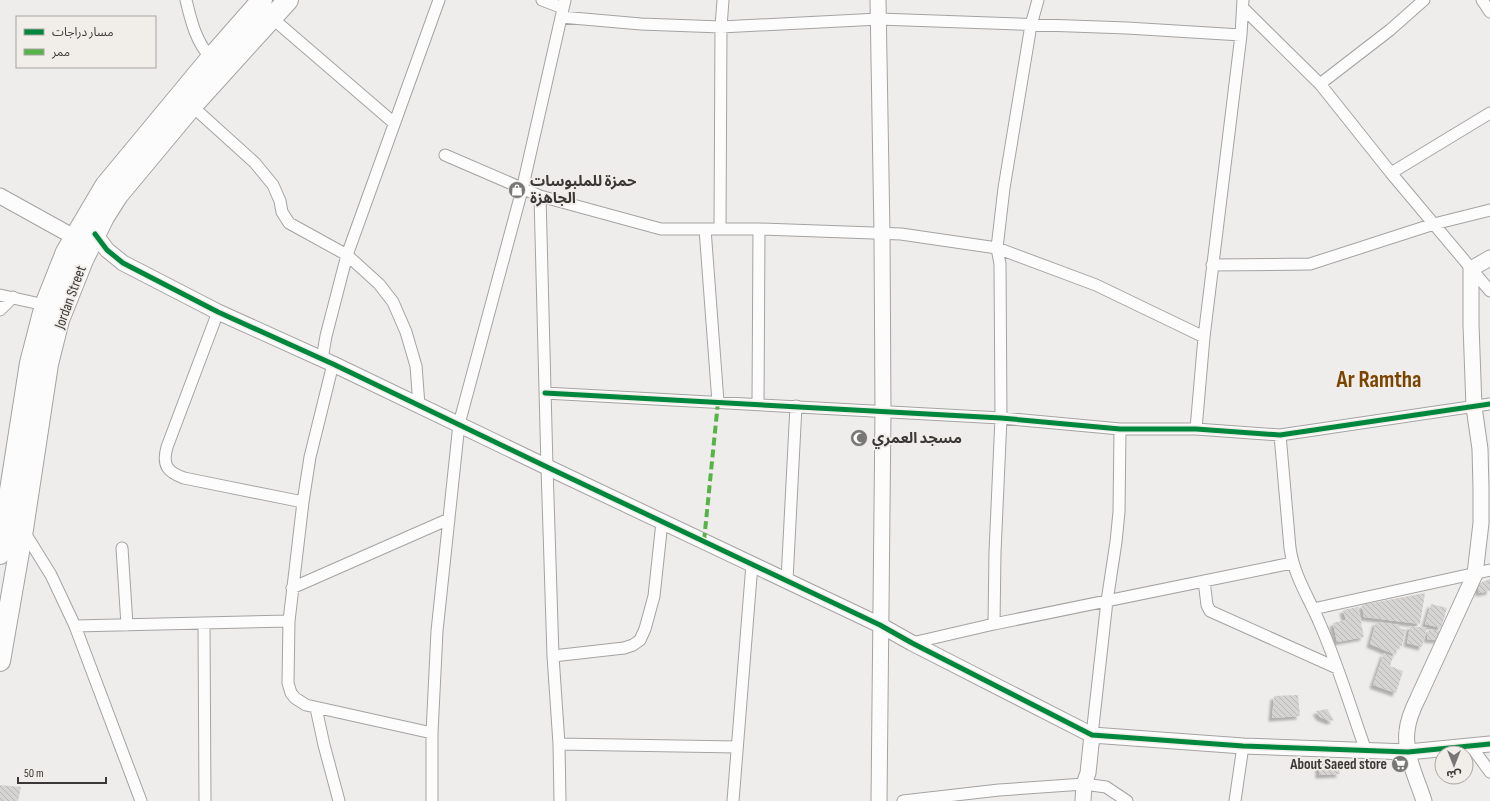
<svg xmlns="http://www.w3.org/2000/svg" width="1490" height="801" font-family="'Sofia Sans Condensed','Noto Sans Arabic',sans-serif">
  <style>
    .building { fill: url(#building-back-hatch); filter: url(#shadow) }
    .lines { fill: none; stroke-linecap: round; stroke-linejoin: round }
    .street-casing { stroke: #a5a3a2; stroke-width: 13 }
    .secondary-casing { stroke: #a5a3a2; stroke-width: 17 }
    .highway-casing { stroke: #a5a3a2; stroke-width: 22 }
    .street { stroke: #fdfcfc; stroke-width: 11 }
    .secondary { stroke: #fdfcfc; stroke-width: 15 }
    .highway { stroke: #fdfcfc; stroke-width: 20 }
    .quiet { stroke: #56b346; stroke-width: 4; stroke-dasharray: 8 4; stroke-linecap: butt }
    .cycleway-casing { stroke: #f1ede9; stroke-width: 8 }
    .cycleway { stroke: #00873e; stroke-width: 5 }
    .labels { text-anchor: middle; stroke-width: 3.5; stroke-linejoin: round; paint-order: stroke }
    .poi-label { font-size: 15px; font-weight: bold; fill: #393836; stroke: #f1ede9; text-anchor: start }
    .street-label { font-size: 15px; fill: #393836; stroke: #f1ede9 }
    .town-label { font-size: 23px; font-weight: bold; fill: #794401; stroke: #f1ede9 }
  </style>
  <defs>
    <pattern id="building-back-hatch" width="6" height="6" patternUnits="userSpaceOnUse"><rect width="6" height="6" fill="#d6d4d2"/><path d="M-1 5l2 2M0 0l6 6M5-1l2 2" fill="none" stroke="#b8b7b5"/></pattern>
    <filter id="shadow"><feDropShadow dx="-3.5" dy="3.5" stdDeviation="1" flood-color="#0004"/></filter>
  </defs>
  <rect width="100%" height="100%" fill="#efedeb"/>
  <path class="building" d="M 1490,579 L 1490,591 L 1479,593 L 1478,584 Z
    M 1425,593 L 1420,624 L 1364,617 L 1362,605 Z
    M 1431,604 L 1447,608 L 1441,628 L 1425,624 Z
    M 1358,607 L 1364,637 L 1337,642 L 1333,623 L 1346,620 L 1343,610 Z
    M 1376,622 L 1399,625 L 1400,628 L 1405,630 L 1402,646 L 1398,645 L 1396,655 L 1370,644 Z
    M 1410,626 L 1427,628 L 1422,647 L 1407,643 Z
    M 1429,629 L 1441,631 L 1438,640 L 1427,639 Z
    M 1384,653 L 1393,657 L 1390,666 L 1403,671 L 1396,693 L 1373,685 Z
    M 1298,695 L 1300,716 L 1272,718 L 1274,696 Z
    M 1327,709 L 1334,720 L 1330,721 L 1320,717 L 1316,711 Z
    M 1319,762 L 1337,762 L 1340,774 L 1319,775 Z
    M 0,785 L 21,787 L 18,801 L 0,801 Z"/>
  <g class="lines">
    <g class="street-casing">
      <path id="street" d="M 186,0 C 191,21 196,42 211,58
        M 542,0 L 563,8
        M 1482,0 L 1490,12
        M 1243,8 L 1320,84 L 1391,173 L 1490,291
        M 561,17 L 641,24 L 721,27 L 879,19 L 1127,28 L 1241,35
        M 272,18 L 394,123
        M 1320,84 L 1390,30 L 1424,0
        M 192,106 L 255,163 L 273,185 L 280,201 L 282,212 L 289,223 L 347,255 L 379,284 L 393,302 L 406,332 L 416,366 L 419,405
        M 445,155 L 540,196 L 661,229 L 759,229 L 901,234 L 997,248 L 1096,285 L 1204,337
        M 1391,173 L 1490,113
        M 540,196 L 547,467 L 553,656 L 559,744 L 560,801
        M 705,229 L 718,402
        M 720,229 L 721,27 L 723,0
        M 1212,265 L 1310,264 L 1434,224 L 1490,210
        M 0,295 L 45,305
        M 0,310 L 13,297
        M 218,312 L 167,447 C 162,465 167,472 184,478 L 303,502
        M 322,359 L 326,336 L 347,255 L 439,0
        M 333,364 L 310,457 L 303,502 L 289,621 L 288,683 L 291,693 L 295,698 L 306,705 L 432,733
        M 545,393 L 1001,418 L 1120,429 L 1196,429 L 1280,435 L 1490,404
        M 758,404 L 759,229
        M 1196,429 L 1204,337 L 1241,35 L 1243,0
        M 1280,435 L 1290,548 C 1294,576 1309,598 1320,624 C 1338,665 1351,709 1366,751
        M 23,530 L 51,575 L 75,626 L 141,801
        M 122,548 L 127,625
        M 787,580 L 796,406
        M 1204,581 L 1207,605 L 1210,611 L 1337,668
        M 292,588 L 449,519
        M 1313,609 L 1490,570
        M 204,623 L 205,801
        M 994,624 L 995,552 L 1001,418 L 1000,264 L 997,248 L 1004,188 L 1031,25 L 1038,0
        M 75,626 L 289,621
        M 912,643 L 994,624 L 1292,563
        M 553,656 L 624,648 L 633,645 L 640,640 L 645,629 L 654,596 L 662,522
        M 316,708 L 324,745 L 339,801
        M 1092,735 L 1107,601 L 1116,542 L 1119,512 L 1120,429
        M 559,744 L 737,747
        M 1471,746 L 1490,772
        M 432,801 L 432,733 L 437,631 L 459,424 L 522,190 L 565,0
        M 733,801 L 752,564
        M 903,801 L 999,790 L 1084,784 L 1106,787 L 1127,801
        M 1235,801 L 1243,746"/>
    </g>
    <g class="secondary-casing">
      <path id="secondary" d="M 878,0 L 882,234 L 883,411 L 879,801
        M 0,196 L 74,237
        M 95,234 L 107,250 L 123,263 L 218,312 L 333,364 L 547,467 L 880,625 L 912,643 L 1092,735 L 1243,746 L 1408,752 L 1490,744
        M 1083,801 L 1084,784 L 1088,773 L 1092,735
        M 1424,801 C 1417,779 1404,754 1407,731 C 1408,719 1413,708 1418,698 L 1475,574 L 1481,523 L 1481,488 L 1480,449 L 1474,407 L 1471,325 L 1471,269 L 1490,258"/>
    </g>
    <g class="highway-casing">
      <path id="highway" d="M 0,554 L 30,363 L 45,305 L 66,252 L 105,186 L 211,58 L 262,0
        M 0,661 L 23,529 L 48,364 L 59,320 L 83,260 L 104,217 L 118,195 L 192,106 L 288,0"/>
    </g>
    <use href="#street" class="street"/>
    <use href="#secondary" class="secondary"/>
    <use href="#highway" class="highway"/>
    <path class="quiet" d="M 704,541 L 718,402"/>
    <g class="cycleway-casing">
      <path id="cycleway" d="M 95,234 L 107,250 L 123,263 L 218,312 L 333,364 L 547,467 L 880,625 L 912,643 L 1092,735 L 1243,746 L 1408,752 L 1490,744
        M 545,393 L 1001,418 L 1120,429 L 1196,429 L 1280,435 L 1490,404"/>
    </g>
    <use href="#cycleway" class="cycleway"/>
  </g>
  <defs>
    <g id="shop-disc" transform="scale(0.9)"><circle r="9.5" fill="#797775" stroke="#f1ede9"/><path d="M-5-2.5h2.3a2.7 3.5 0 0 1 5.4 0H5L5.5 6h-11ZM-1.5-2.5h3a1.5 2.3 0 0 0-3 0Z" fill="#fff"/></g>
    <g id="mosque-disc" transform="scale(0.9)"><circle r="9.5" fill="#797775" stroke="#f1ede9"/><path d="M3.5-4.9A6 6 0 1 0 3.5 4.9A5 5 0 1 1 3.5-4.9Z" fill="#fff"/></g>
    <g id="supermarket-disc" transform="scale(0.9)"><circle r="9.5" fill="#797775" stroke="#f1ede9"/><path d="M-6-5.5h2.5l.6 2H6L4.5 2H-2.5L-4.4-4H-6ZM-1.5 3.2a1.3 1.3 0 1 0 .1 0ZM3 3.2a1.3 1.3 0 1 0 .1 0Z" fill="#fff"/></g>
  </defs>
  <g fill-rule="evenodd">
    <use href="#shop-disc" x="517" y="190"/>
    <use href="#mosque-disc" x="859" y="438"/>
    <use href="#supermarket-disc" x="1400" y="764"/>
  </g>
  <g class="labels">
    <g class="poi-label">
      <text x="530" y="186">حمزة للملبوسات<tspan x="530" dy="17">الجاهزة</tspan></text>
      <text x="872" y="443">مسجد العمري</text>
      <text x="1387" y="769" text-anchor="end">About Saeed store</text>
    </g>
    <g class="street-label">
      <text transform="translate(70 297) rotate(-70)" y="5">Jordan Street</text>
    </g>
    <g class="town-label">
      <text x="1379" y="387">Ar Ramtha</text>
    </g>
  </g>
  <rect x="16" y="16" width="140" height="52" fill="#f1ede9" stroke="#a7a5a1"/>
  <rect x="24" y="29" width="20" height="6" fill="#00873e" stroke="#a7a5a1"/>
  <text x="52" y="36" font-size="12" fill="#393836">مسار دراجات</text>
  <rect x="24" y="49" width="20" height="6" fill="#56b346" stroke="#a7a5a1"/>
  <text x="52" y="56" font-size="12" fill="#393836">ممر</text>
  <g transform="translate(1454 765) rotate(180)"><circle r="19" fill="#f1ede9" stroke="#a7a5a1"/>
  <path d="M0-3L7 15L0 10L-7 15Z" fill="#797775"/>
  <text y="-6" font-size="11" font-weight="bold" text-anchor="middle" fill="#393836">ش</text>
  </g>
  <path d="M18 777v6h88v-6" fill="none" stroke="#393836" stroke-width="2"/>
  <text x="24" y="777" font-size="12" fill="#393836" stroke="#f1ede9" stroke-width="3" paint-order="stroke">50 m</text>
</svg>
